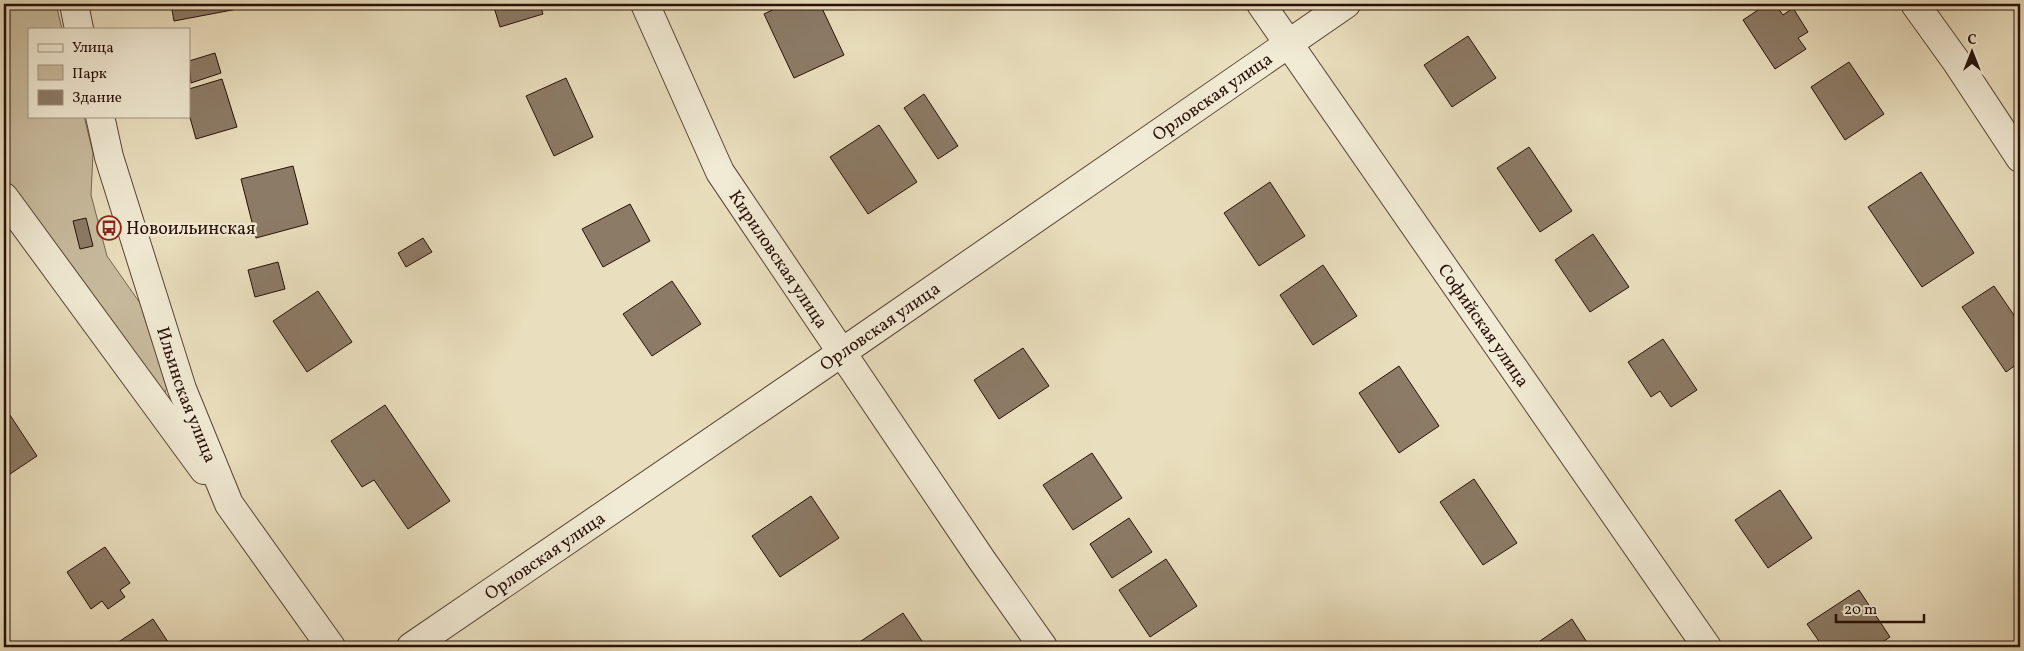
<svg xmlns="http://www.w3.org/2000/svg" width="2024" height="651" font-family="Vollkorn,serif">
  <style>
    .green { fill: #c8bb9e; stroke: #786653 }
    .building { fill: #8c7b66; stroke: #281008 }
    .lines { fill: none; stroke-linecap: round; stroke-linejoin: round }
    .minor-casing { stroke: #584435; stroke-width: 30 }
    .minor { stroke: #f1ead4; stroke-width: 28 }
    .labels { text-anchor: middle; stroke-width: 5; stroke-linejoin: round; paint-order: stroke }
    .street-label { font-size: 18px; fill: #281008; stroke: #f1ead4 }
    .poi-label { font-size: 18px; fill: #281008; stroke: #f1ead4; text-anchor: start }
  </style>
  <rect width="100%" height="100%" fill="#e9debd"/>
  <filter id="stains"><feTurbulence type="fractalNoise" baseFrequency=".004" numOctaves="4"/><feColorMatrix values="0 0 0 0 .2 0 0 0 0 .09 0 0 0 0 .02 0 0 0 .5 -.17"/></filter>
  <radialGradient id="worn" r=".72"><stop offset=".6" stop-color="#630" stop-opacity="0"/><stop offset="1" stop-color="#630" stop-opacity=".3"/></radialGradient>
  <path class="green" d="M 4,4 L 56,4 L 62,29 L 29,29 L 29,116 L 84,116 L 93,153 L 91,195 L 107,256 L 140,303 L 167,388 L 160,403 L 4,180 Z"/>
  <path class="building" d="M 171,4 L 247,4 L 248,7 L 174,21 Z
    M 493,4 L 540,4 L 543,14 L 500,27 Z
    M 785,4 L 820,4 L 844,55 L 794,78 L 764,14 Z
    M 1767,4 L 1775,4 L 1783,15 L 1793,8 L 1808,32 L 1798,38 L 1806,49 L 1775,69 L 1743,20 Z
    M 1468,36 L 1496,78 L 1452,107 L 1424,65 Z
    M 215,53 L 221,73 L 191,83 L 189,61 Z
    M 1849,62 L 1884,114 L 1845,140 L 1811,87 Z
    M 566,78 L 593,137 L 554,156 L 526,96 Z
    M 222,79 L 237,127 L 196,139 L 189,114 L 189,89 Z
    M 924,94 L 958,146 L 938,159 L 904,108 Z
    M 879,125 L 917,182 L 868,214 L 830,157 Z
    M 1529,147 L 1572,211 L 1540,232 L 1497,168 Z
    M 293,166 L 308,224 L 256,238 L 241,179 Z
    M 1921,172 L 1974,253 L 1922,287 L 1868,207 Z
    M 1270,182 L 1305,236 L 1259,266 L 1224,213 Z
    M 630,204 L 650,241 L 603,267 L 582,229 Z
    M 86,218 L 93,246 L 80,249 L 73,221 Z
    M 1593,234 L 1629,287 L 1590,312 L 1555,260 Z
    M 423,238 L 432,252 L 406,267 L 398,253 Z
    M 278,262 L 285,289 L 255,297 L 248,270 Z
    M 1323,265 L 1357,316 L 1313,345 L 1280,295 Z
    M 672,281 L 701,324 L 652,356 L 623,314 Z
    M 1994,286 L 2020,324 L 2020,362 L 2006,372 L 1962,307 Z
    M 318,291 L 352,342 L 307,372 L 273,321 Z
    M 1663,339 L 1697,390 L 1671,407 L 1660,391 L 1651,397 L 1628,362 Z
    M 1023,348 L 1049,386 L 999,419 L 974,380 Z
    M 1399,366 L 1439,426 L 1399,453 L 1359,393 Z
    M 385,405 L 450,501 L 408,529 L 374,480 L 362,487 L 331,441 Z
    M 4,406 L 37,456 L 4,478 Z
    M 1092,453 L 1122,498 L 1073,530 L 1043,485 Z
    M 1474,479 L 1517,543 L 1483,565 L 1440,502 Z
    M 1780,490 L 1812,538 L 1768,568 L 1735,520 Z
    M 811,496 L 839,538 L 780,577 L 752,536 Z
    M 1129,518 L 1152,552 L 1112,578 L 1090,544 Z
    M 105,547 L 130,583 L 120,590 L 125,597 L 108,609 L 102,601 L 91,609 L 67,572 Z
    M 1166,559 L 1197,606 L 1150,637 L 1119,590 Z
    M 1859,590 L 1890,637 L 1875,647 L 1823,647 L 1807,624 Z
    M 903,613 L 926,647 L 852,647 Z
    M 153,619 L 170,645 L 166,647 L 111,647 Z
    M 1572,619 L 1590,647 L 1536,647 L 1534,645 Z"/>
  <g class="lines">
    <g class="minor-casing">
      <g id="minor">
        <path d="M 74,4 L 79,29"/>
        <path id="s1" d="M 645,4 L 720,172 L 981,559 L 1043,647"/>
        <path id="s2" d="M 1261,4 L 1707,647"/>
        <path d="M 1915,4 L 1956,61 L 2020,158"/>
        <path id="s3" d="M 100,116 L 109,157 L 182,389 L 229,504 L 331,647"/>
        <path d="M 4,197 L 204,470"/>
        <path id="s4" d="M 411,647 L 841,353 L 1346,4"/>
      </g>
    </g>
    <use href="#minor" class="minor"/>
  </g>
  <defs>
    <g id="bus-ring" transform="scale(1.25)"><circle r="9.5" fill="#f1ead4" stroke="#8f2418" stroke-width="1.5"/><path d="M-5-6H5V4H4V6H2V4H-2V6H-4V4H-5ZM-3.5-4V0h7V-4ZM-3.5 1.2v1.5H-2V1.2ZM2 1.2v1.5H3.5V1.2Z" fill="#8f2418"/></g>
  </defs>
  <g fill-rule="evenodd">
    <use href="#bus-ring" x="109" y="228"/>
  </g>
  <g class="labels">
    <g class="street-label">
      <text dy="6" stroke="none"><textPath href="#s4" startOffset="972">Орловская улица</textPath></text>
      <text dy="6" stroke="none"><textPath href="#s1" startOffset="289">Кириловская улица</textPath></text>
      <text dy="6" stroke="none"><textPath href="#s2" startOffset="391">Софийская улица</textPath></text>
      <text dy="6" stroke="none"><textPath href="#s4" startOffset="568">Орловская улица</textPath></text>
      <text dy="6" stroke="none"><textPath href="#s3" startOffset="292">Ильинская улица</textPath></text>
      <text dy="6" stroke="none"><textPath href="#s4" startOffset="162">Орловская улица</textPath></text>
    </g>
    <g class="poi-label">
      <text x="126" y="234">Новоильинская</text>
    </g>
  </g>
  <rect width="2024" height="651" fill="none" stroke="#e9debd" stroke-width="20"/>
  <rect x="5" y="5" width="2014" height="641" fill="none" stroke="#281008" stroke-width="2.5"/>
  <rect x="10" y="10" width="2004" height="631" fill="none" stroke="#281008"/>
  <rect x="28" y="28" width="162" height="90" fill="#f1ead4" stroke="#a19382"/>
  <rect x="38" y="44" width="25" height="8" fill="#f1ead4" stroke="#a19382"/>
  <text x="72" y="52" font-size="15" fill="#281008">Улица</text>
  <rect x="38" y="65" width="25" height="15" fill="#c8bb9e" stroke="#a19382"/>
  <text x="72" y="78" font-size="15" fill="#281008">Парк</text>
  <rect x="38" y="90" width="25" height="15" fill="#8c7b66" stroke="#a19382"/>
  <text x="72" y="102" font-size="15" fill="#281008">Здание</text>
  <g transform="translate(1972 52)" stroke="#f1ead4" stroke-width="4" paint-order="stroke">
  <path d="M0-4L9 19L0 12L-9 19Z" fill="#281008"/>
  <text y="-8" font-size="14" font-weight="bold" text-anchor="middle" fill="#281008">С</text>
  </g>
  <path d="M1836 614v8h88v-8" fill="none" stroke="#281008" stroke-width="2.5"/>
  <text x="1844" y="614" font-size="15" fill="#281008" stroke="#f1ead4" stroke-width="4" paint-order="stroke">20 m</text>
  <rect width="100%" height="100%" filter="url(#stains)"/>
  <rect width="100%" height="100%" fill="url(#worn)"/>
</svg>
